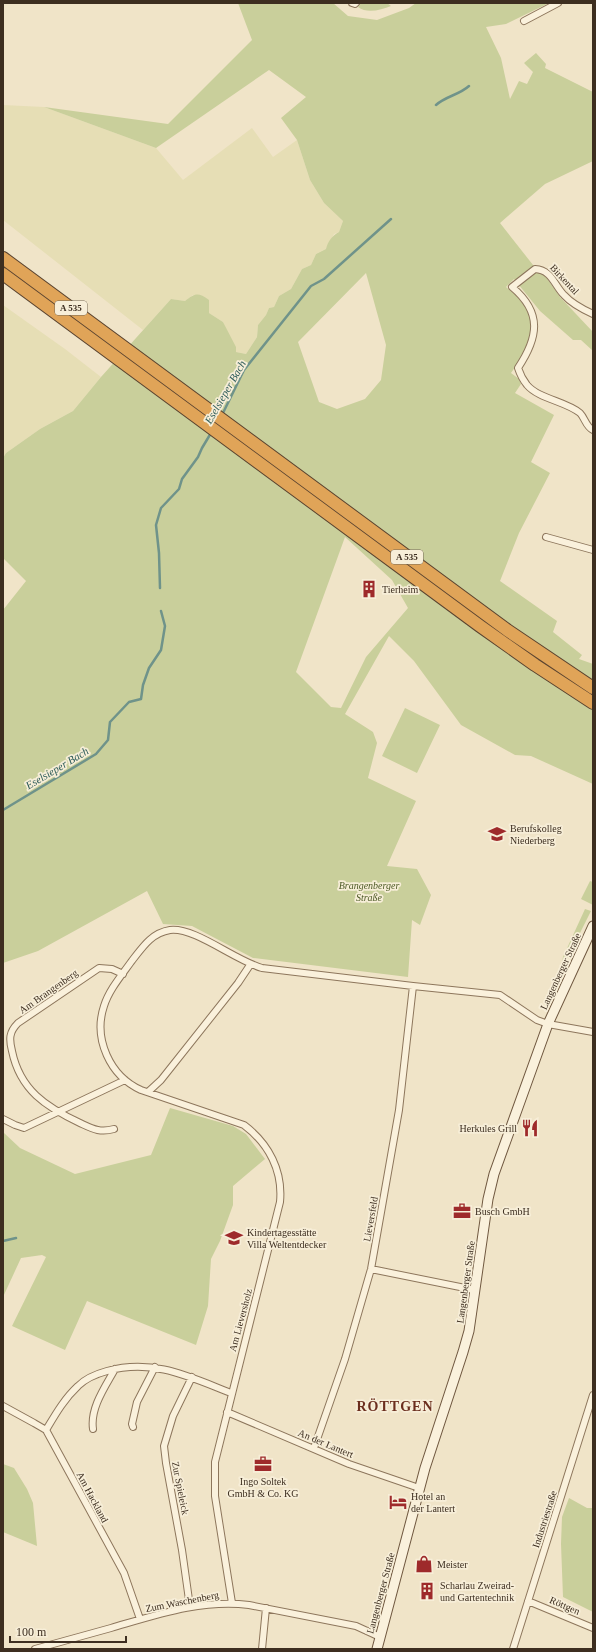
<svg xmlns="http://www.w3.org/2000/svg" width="596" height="1652" font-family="Georgia,serif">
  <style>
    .farmland { fill: #e6deb5 }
    .green { fill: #c9cf9b; fill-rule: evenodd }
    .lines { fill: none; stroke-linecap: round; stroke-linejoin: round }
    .stream { stroke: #6f938a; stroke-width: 2.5 }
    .minor-casing { stroke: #8d765c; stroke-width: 8 }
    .secondary-casing { stroke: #6f573f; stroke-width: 11 }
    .motorway-casing { stroke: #5b4430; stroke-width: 14 }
    .minor { stroke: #faf1dc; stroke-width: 6 }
    .secondary { stroke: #faf1dc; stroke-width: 9 }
    .motorway { stroke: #e0a458; stroke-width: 12 }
    .labels { text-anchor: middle; stroke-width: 3.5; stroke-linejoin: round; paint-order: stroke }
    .shield { fill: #f7eed8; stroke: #756857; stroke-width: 1 }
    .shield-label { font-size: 9px; font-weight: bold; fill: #3d2e20 }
    .street-label { font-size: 10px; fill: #3d2e20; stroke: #f7eed8 }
    .poi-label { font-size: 10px; fill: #3d2e20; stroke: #f7eed8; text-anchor: start }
    .park-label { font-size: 10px; font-style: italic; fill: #4d5a26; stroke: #f7eed8 }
    .water-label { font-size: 11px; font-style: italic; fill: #2f5d5a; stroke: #f7eed8 }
    .district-label { font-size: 14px; font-weight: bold; letter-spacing: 1px; fill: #6b2e1e; stroke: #f7eed8 }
  </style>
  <rect width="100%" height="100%" fill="#f0e4c8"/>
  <path class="farmland" d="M 3,105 L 44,107 L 156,148 L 183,180 L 252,128 L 273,157 L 297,140 L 310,180 L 324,203 L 343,221 L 339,232 L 334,234 L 326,249 L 316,254 L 311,265 L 302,269 L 291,289 L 279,296 L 274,307 L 269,308 L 266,315 L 258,325 L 257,337 L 246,354 L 236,352 L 223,322 L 209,313 L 193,295 L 185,301 L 171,299 L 143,330 L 3,220 Z
    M 3,305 L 65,349 L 101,377 L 73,411 L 40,429 L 6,453 L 3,458 Z"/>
  <path class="green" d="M 238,3 L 333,3 L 348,16 L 377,20 L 409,8 L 416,3 L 549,3 L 506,24 L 486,27 L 501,58 L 510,99 L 519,81 L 527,84 L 533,72 L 524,63 L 536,53 L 546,64 L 545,68 L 593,92 L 593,161 L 545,184 L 500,223 L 533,265 L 544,274 L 560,297 L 593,332 L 593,351 L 581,340 L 573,340 L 540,311 L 514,279 L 506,287 C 543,316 536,338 511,373 L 519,379 L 521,384 L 515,393 L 554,415 L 531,462 L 550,473 L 519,533 L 500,581 L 557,621 L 553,632 L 582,655 L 579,659 L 593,664 L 593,784 L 531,756 L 515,755 L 461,725 L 414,661 L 389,636 L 345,714 L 373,732 L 377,743 L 368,778 L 416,801 L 387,866 L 417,869 L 431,895 L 420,925 L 412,920 L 408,977 L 253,958 L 192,926 L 163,924 L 147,891 L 38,951 L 3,963 L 3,610 L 26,581 L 3,558 L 3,458 L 6,453 L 40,429 L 73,411 L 101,377 L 171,299 L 185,301 C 195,293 198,292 209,300 L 209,313 L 223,322 L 236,347 L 236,352 L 246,354 L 257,337 L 258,325 L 266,315 L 269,308 L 274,307 L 279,296 L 291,289 L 302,269 L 311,265 L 316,254 L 326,249 C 328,241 332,236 339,232 L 343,221 L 324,203 L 310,180 L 297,140 L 281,118 L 306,97 L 269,70 L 156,148 L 44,107 L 168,124 L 252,40 ZM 366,273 L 386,345 L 381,380 L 365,399 L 337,409 L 319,402 L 298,342 ZM 345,537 L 392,580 L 408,608 L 366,657 L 341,708 L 331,707 L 296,672 Z
    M 361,3 L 387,3 L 391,6 C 381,10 367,14 358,7 Z
    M 405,708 L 440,725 L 417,773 L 382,756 Z
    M 590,881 L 593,882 L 593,905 L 581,899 Z
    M 585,909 L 591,911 L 560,973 L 563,957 Z
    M 170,1108 L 233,1126 L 246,1134 L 265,1159 L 233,1186 L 233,1205 L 220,1241 L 211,1259 L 208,1306 L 196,1345 L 87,1301 L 65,1350 L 12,1326 L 46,1257 L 42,1255 L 21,1258 L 3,1297 L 3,1132 L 20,1148 L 75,1174 L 151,1155 Z
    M 3,1464 L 14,1468 L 27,1489 L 33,1503 L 37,1546 L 3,1532 Z
    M 569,1498 L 587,1508 L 593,1508 L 593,1612 L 563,1597 L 561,1544 L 562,1517 Z"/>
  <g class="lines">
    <path class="stream" d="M 436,105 C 446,96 459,95 469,86
      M 222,415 L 244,370 L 311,286 L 324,279 L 391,219
      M 160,588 L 159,553 L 156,525 L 161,508 L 179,489 L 182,479 L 198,457 L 202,448 L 211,433
      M 3,810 L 96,754 L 108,740 L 110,722 L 129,702 L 141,699 L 143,685 L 149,668 L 161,650 L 165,626 L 161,611
      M 3,1241 L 16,1238"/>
    <g class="minor-casing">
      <path id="minor" d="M 352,3 L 355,4 L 356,3
        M 524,21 L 558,3
        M 593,314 C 582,309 572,304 564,295 C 554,285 552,270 535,269 L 512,287 C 543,313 538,338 518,368 C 520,374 523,380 527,385 C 539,399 565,401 580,413 C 585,418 586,427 593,430
        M 546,537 L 593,550
        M 148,1092 L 161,1080 L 238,983 L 250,965
        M 3,1119 L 15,1125 L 24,1128 L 125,1080
        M 114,1129 C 100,1133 93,1129 80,1123 C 46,1107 20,1090 12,1051 C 9,1039 9,1032 18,1023 L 99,968 L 112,969 L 123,974
        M 371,1269 L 475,1290
        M 3,1406 L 34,1423 L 46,1430 L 124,1573 L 140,1619
        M 227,1412 L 349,1464 L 419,1488
        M 133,1427 L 132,1424 L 137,1402 L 155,1367
        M 93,1429 C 90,1408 105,1387 115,1369
        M 46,1430 C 55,1415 64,1399 78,1386 C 86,1378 96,1374 107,1371 C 153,1358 190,1377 231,1393
        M 314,1448 L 345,1359 L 371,1269 L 399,1110 L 413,986
        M 528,1601 L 593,1628
        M 232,1603 L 215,1496 L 215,1462 L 280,1202 C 283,1171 269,1144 244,1125 L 141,1090 C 110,1076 93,1039 104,1006 C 109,990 121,976 131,962 C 142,948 151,933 170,930 C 195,927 234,960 262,968 L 413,986 L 500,995 L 537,1020 L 548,1024 L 593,1032
        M 190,1607 L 182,1550 L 166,1463 L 164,1446 L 173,1416 L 192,1377
        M 35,1649 C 60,1642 86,1635 111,1628 C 156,1615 202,1599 249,1605 L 356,1626 L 380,1637
        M 262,1649 L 266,1608
        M 513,1649 L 593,1395"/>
    </g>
    <g class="secondary-casing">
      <path id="secondary" d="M 377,1649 L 425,1468 L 463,1352 L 469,1331 L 488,1199 L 494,1174 L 548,1024 L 593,926"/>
    </g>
    <g class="motorway-casing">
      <path id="motorway" d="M 3,258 L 507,630 L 593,688
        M 3,274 L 480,626 L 535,665 L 593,703"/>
    </g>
    <use href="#minor" class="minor"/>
    <use href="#secondary" class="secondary"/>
    <use href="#motorway" class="motorway"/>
  </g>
  <defs>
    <g id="building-bare" transform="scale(1.38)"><path d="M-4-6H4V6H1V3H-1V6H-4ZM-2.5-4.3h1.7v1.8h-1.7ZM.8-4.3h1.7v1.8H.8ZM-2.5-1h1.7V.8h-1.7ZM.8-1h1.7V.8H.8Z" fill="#9e2a2b" stroke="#f7eed8" stroke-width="2.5" paint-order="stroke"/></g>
    <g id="school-bare" transform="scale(1.38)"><path d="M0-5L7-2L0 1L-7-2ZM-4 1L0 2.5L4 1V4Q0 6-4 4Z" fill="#9e2a2b" stroke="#f7eed8" stroke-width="2.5" paint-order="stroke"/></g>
    <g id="restaurant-bare" transform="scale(1.38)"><path d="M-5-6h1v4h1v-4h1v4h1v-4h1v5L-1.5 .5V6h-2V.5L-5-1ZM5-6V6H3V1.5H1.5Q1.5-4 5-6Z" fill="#9e2a2b" stroke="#f7eed8" stroke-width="2.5" paint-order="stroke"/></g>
    <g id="office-bare" transform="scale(1.38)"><path d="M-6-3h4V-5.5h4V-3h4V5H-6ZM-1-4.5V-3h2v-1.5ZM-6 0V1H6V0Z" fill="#9e2a2b" stroke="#f7eed8" stroke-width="2.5" paint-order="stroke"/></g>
    <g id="hotel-bare" transform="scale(1.38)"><path d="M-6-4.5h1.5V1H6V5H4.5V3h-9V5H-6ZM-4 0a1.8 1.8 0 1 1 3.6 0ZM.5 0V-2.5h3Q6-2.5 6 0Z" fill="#9e2a2b" stroke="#f7eed8" stroke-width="2.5" paint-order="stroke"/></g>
    <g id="shop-bare" transform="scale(1.38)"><path d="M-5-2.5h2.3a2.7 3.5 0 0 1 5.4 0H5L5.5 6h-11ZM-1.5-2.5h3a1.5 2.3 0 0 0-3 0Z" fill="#9e2a2b" stroke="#f7eed8" stroke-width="2.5" paint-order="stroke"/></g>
  </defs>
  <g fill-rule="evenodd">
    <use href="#building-bare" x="369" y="589"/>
    <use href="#school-bare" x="497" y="834"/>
    <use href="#restaurant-bare" x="530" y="1128"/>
    <use href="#office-bare" x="462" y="1211"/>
    <use href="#school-bare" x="234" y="1238"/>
    <use href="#office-bare" x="263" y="1464"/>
    <use href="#hotel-bare" x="398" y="1502"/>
    <use href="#shop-bare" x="424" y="1564"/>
    <use href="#building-bare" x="427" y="1591"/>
  </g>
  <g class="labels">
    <g class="shield">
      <rect x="55" y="301" width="32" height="14" rx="3"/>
      <rect x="391" y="550" width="32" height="14" rx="3"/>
    </g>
    <g class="shield-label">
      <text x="71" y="311">A 535</text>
      <text x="407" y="560">A 535</text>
    </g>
    <g class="street-label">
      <text transform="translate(565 279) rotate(47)" y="4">Birkental</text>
      <text transform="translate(560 971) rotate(-65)" y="4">Langenberger Straße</text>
      <text transform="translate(48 991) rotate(-35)" y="4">Am Brangenberg</text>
      <text transform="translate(370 1219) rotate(-80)" y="4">Lieversfeld</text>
      <text transform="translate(465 1282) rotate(-82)" y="4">Langenberger Straße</text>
      <text transform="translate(240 1320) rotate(-75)" y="4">Am Lieversholz</text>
      <text transform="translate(326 1443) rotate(23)" y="4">An der Lantert</text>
      <text transform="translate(181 1488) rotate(79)" y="4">Zur Spieleick</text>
      <text transform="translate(93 1497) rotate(62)" y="4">Am Hackland</text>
      <text transform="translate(544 1519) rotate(-72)" y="4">Industriestraße</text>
      <text transform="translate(380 1593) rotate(-75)" y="4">Langenberger Straße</text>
      <text transform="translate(182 1601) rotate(-11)" y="4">Zum Waschenberg</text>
      <text transform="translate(565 1605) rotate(23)" y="4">Röttgen</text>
    </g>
    <g class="poi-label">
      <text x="382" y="593">Tierheim</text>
      <text x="510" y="832">Berufskolleg<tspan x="510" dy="12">Niederberg</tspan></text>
      <text x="517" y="1132" text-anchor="end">Herkules Grill</text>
      <text x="475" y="1215">Busch GmbH</text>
      <text x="247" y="1236">Kindertagesstätte<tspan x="247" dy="12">Villa Weltentdecker</tspan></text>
      <text x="263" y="1485" text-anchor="middle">Ingo Soltek<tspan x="263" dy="12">GmbH &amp; Co. KG</tspan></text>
      <text x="411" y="1500">Hotel an<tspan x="411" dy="12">der Lantert</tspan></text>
      <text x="437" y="1568">Meister</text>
      <text x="440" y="1589">Scharlau Zweirad-<tspan x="440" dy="12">und Gartentechnik</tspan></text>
    </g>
    <g class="park-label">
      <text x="369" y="889">Brangenberger<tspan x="369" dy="12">Straße</tspan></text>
    </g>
    <g class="water-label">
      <text transform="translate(225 392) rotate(-60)" y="4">Eselsieper Bach</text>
      <text transform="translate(57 768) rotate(-31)" y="4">Eselsieper Bach</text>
    </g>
    <g class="district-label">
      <text x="395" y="1411">RÖTTGEN</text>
    </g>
  </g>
  <rect width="596" height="1652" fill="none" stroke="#3d2e20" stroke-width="8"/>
  <path d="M10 1636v6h116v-6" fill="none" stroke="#3d2e20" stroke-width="2"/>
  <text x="16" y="1636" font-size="12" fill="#3d2e20" stroke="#f7eed8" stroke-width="3" paint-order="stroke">100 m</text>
</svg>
